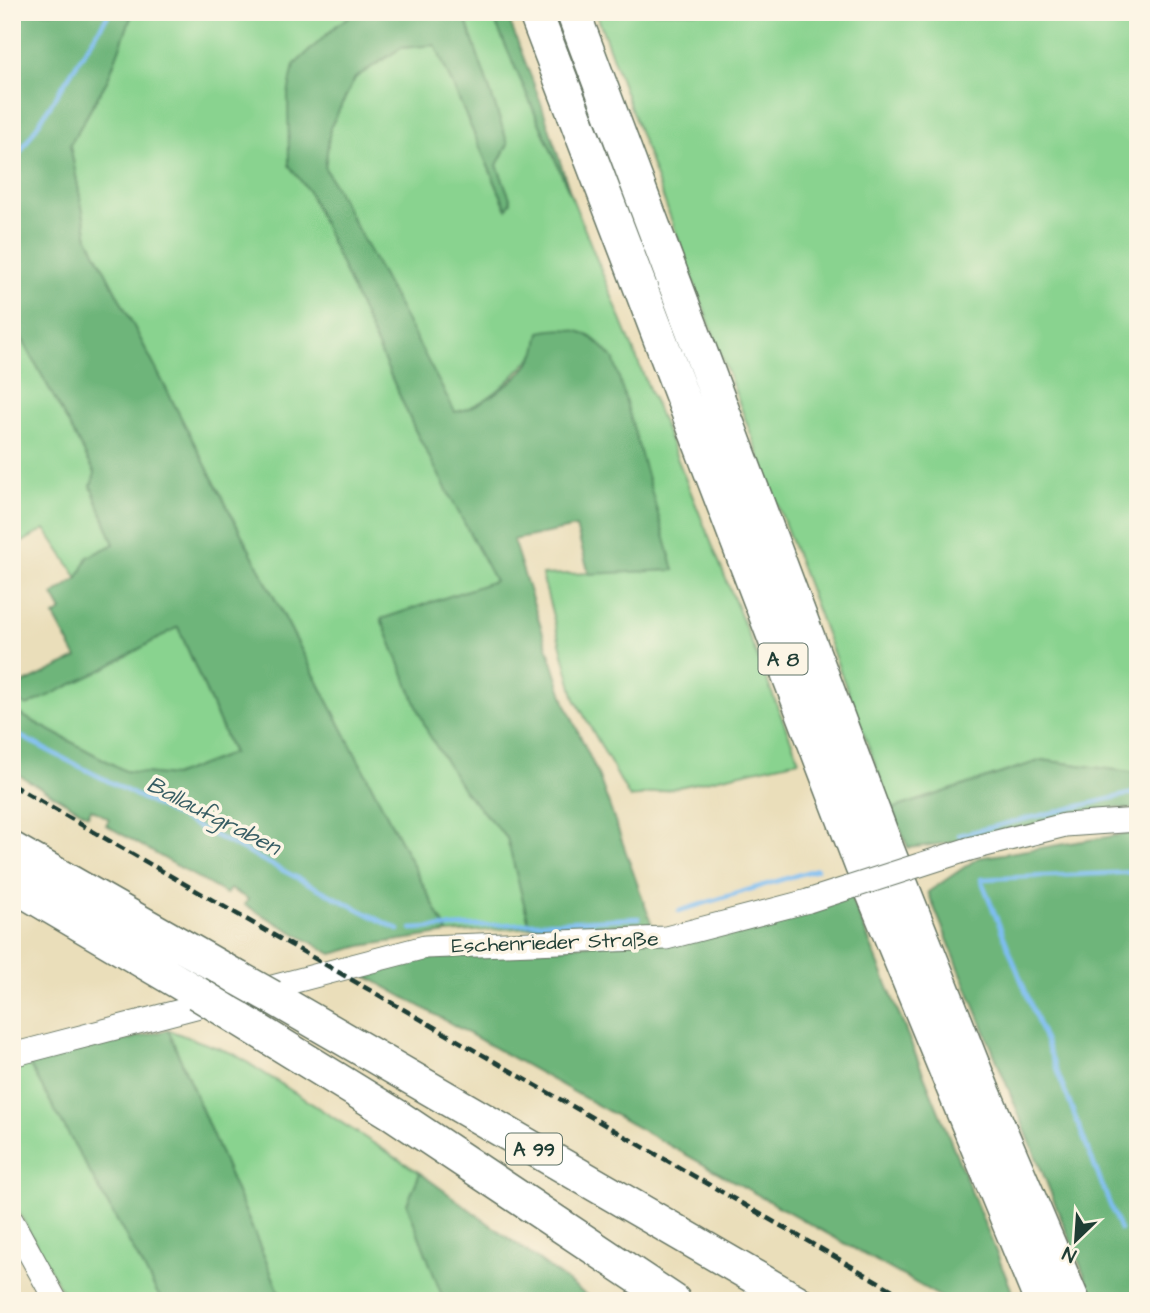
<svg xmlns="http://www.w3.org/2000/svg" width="1150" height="1313" font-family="'Architects Daughter',sans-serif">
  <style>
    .green { fill: #89d38f; stroke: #548862; stroke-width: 2 }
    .forest { fill: #6eb57a; stroke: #467957; stroke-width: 2 }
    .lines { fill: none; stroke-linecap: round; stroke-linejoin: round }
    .stream { stroke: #7ebef2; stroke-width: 4.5 }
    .minor-casing { stroke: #667563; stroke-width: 25 }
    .highway-casing { stroke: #667563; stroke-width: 36 }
    .minor { stroke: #fff; stroke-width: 23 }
    .highway { stroke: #fff; stroke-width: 33 }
    .rail { stroke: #1f3d34; stroke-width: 4.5; stroke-dasharray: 10 5; stroke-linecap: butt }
    .minor-bridge-casing { stroke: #667563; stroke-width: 25; stroke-linecap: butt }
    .highway-bridge-casing { stroke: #667563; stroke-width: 36; stroke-linecap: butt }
    .minor-bridge { stroke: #fff; stroke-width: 23 }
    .highway-bridge { stroke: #fff; stroke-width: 33 }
    .labels { text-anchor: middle; stroke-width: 7; stroke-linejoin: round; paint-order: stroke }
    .shield { fill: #fcf5e5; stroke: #617469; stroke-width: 2 }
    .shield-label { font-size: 19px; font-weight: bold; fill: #1f3d34 }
    .street-label { font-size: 21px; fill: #1f3d34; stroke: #fcf5e5 }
    .water-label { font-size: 23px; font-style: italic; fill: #375d64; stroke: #fcf5e5 }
  </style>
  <rect width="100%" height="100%" fill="#fcf5e5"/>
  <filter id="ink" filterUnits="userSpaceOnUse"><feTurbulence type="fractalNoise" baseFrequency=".0143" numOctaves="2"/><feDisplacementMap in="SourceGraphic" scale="14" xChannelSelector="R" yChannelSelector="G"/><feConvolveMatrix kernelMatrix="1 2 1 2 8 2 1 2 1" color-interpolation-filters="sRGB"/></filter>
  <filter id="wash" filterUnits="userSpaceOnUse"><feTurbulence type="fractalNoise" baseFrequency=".00686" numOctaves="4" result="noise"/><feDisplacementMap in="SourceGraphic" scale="28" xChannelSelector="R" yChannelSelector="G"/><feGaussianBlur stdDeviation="1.57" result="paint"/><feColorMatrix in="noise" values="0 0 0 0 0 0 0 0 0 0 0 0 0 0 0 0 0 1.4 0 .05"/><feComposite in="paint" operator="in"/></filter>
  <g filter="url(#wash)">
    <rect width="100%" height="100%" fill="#eadeba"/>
    <path class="green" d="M 133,12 L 357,12 L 337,25 L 289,165 L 309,192 L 415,430 L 496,581 L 381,619 L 464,791 L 507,838 L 530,927 L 448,933 L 88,238 L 70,145 L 108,79 Z
      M 463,12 L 491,12 L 572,198 L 799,760 L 630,798 L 575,699 L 542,575 L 674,570 L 534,355 C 511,379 488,405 455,413 L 325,168 L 330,128 L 355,78 L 401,48 L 436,45 L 506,208 L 511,201 L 497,165 L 508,144 Z
      M 596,12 L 1138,12 L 1138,773 L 1042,760 L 892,809 L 696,288 Z
      M 12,320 L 96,474 L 91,486 L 114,545 L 88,557 L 78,578 L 45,529 L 12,548 Z
      M 178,627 L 233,754 L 173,776 L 125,771 L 12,710 L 12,698 L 27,705 L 98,672 Z
      M 168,1030 L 234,1054 L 420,1173 L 407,1204 L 444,1301 L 283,1301 Z
      M 28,1062 L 162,1301 L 67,1301 L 12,1200 L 12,1067 Z"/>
    <path class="forest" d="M 12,12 L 133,12 L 108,79 L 70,145 L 88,238 L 448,933 L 361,946 L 332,954 L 245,905 L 248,899 L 230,889 L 226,894 L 106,825 L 109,819 L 91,809 L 88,815 L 12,771 L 12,710 L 125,771 L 173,776 L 233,753 L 178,627 L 98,672 L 27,706 L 12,698 L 12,689 L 77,658 L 54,616 L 62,611 L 53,595 L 78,578 L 88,557 L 114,544 L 91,486 L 95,473 L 12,320 Z
      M 357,12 L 463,12 L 508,144 L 497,165 L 511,201 L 507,209 L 435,45 L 401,48 L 355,78 L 330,128 L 325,168 L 455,412 C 479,408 524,377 535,354 C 538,347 538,339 540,332 C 575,324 592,332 614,360 L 674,570 L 589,574 L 576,527 L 513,540 L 566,705 L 599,777 L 652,925 L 530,927 L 507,838 L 464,791 L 428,733 L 381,619 L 495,581 L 415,430 L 309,192 L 289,165 L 288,94 L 294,65 L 337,25 Z
      M 491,12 L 506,12 L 541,103 L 572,198 Z
      M 1042,760 L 1138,773 L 1138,810 L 1114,808 L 965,841 L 908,848 L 892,809 Z
      M 1138,832 L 1138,1301 L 1095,1301 L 928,892 L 978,858 Z
      M 848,889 L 1016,1301 L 948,1301 L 357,971 L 435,957 L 666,938 Z
      M 168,1030 L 283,1301 L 162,1301 L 28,1062 Z
      M 420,1173 L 594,1301 L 444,1301 L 407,1204 Z"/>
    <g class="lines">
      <path class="stream" d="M 12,165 L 110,12
        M 12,732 L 399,930
        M 959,835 L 1138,792
        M 679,911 L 817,869
        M 412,929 L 639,918
        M 1120,1230 L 981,879 L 1138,872"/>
    </g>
  </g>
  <g filter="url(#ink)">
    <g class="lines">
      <g class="minor-casing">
        <path id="minor" d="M 969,849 L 1065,825 L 1138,820
          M 12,1055 L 425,947 L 666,938 L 808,901
          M 12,1221 L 56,1301"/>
      </g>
      <g class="highway-casing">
        <path id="highway" d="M 535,12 L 862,867 L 1041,1301
          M 573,12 L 888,851 L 982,1088 L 1073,1301
          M 12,849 L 240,979
          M 12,884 L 197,993
          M 272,997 L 796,1301
          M 228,1012 L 395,1115 L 674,1301"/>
      </g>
      <use href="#minor" class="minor"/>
      <use href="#highway" class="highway"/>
      <path class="rail" d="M 12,785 L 912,1301"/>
      <g class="minor-bridge-casing">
        <path id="minor-bridge" d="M 808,901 L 969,849"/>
      </g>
      <g class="highway-bridge-casing">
        <path id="highway-bridge" d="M 240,979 L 272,997
          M 197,993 L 228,1012"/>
      </g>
      <use href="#minor-bridge" class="minor-bridge"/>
      <use href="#highway-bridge" class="highway-bridge"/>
    </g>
  </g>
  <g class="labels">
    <g class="shield">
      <rect x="758.5" y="643.5" width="49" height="31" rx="5"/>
      <rect x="506" y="1133.5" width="56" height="31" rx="5"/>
    </g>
    <g class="shield-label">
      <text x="783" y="666">A 8</text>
      <text x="534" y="1156">A 99</text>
    </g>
    <g class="street-label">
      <text transform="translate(555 942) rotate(-2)" y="7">Eschenrieder Straße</text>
    </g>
    <g class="water-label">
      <text transform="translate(214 815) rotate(27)" y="8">Ballaufgraben</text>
    </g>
  </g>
  <rect width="1150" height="1313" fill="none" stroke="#fcf5e5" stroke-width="42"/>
  <g transform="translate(1076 1240) rotate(205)" stroke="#fcf5e5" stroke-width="5" paint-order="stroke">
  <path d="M0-5L12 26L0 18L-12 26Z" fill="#1f3d34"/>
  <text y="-10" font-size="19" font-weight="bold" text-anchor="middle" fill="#1f3d34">N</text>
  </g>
</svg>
